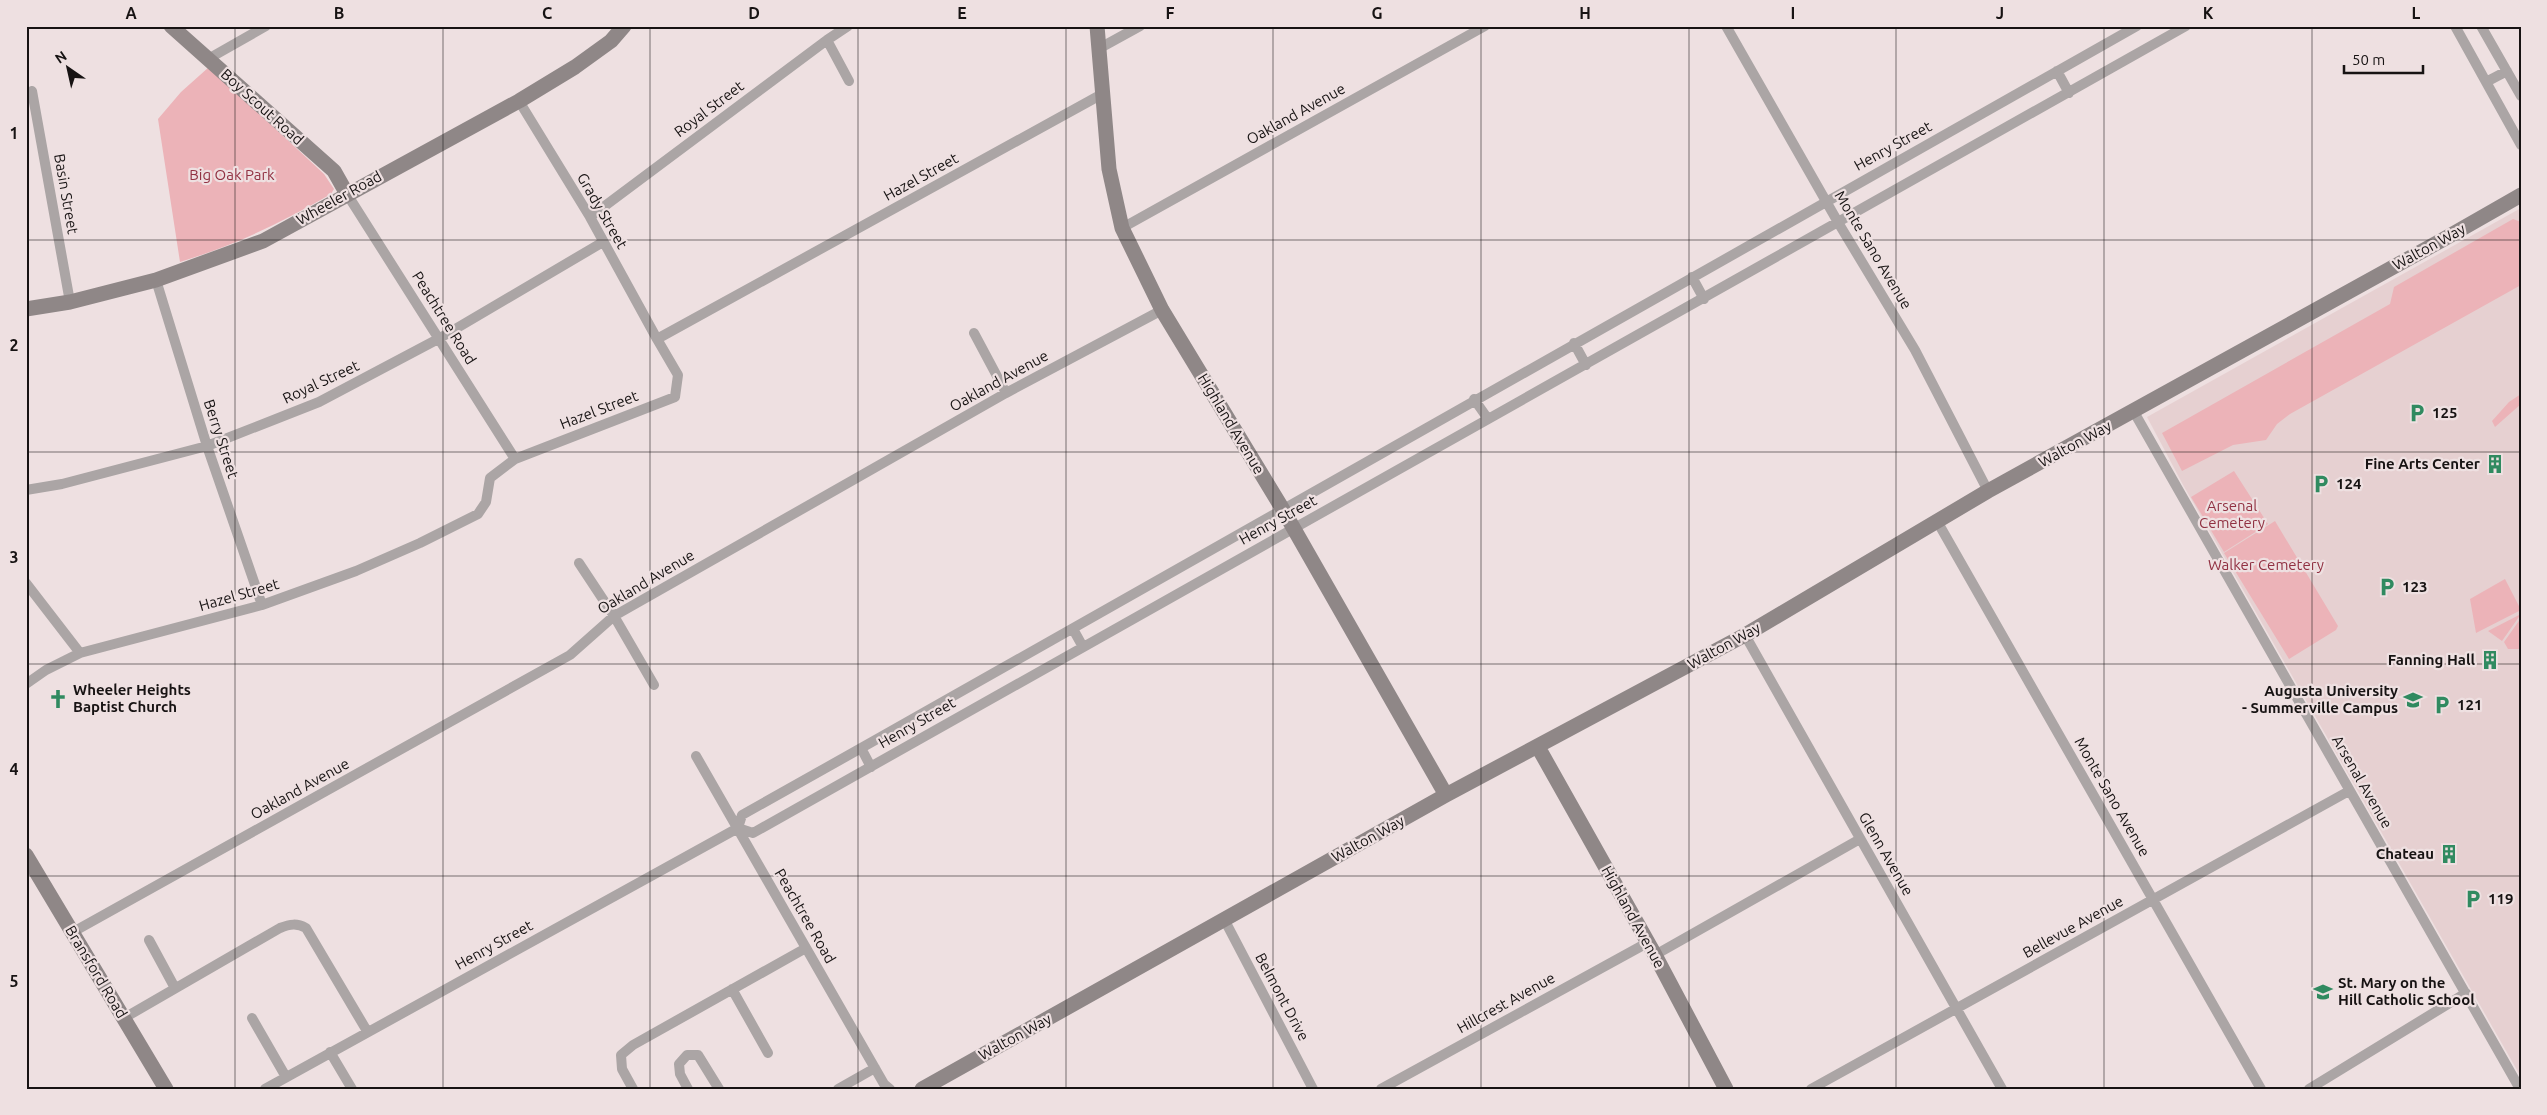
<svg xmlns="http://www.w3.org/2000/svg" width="2547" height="1115" font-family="Ubuntu,sans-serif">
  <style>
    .built { fill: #e6d0d1 }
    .green { fill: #ecb3b8 }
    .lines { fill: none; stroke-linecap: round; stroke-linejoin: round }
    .street { stroke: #aba5a5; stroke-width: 10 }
    .secondary { stroke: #8f8787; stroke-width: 15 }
    .grid { fill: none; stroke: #171313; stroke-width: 1; stroke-opacity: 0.55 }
    .labels { text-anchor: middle; stroke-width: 4.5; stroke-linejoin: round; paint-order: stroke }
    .street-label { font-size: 15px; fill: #171313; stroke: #eee0e1 }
    .park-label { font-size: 15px; fill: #913142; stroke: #eee0e1 }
    .poi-label { font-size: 15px; font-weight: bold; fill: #171313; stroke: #eee0e1; text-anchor: start }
    .neatline { fill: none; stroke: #171313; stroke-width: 2 }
    .grid-label { font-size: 16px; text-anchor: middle; font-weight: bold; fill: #171313 }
  </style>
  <rect width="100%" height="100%" fill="#eee0e1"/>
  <path class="built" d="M 2521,208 L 2521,1077 L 2182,483 L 2147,417 Z"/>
  <path class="green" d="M 209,67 L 324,174 L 334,189 L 331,194 C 281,223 235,245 180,262 L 158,119 L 181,92 Z
    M 2513,219 L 2521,222 L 2521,285 L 2290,414 L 2277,424 L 2266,440 L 2233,445 L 2182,471 L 2162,433 L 2390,304 L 2394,287 Z
    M 2521,394 L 2521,404 L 2495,427 L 2492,421 L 2509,402 Z
    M 2234,471 L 2268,524 L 2224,552 L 2191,497 Z
    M 2275,521 L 2338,626 L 2336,630 L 2289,659 L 2224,553 Z
    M 2505,579 L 2521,610 L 2476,633 L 2470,599 Z
    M 2521,614 L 2502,641 L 2488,631 Z
    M 2521,618 L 2521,649 L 2508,649 L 2504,642 Z"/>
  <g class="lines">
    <path class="street" d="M 1726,26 L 1839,224 L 1915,350 L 1988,491
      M 2455,26 L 2521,145
      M 2481,26 L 2521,96
      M 827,40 L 849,81
      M 1100,48 L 1140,26
      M 208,59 L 266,26
      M 2057,71 L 2069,93
      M 2486,82 L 2507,71
      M 32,91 L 70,302
      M 519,101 L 590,217 L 657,339
      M 347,194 L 515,459
      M 590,217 L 827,40 L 848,26
      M 1122,228 L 1485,26
      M 1692,277 L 1704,299
      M 156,280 L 207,446 L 262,605
      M 974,333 L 1006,393
      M 1574,343 L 1586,365
      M 1474,399 L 1488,419
      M 2134,412 L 2520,1089
      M 26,490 L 62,484 L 207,446 L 319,402 L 440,338 L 603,242
      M 1937,521 L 2261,1089
      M 579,563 L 614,616 L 654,685
      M 26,583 L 80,653
      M 1073,629 L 1083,647
      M 1745,635 L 2002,1089
      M 26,684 L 46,670 L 80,653 L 262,605 L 356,571 L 420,543 L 478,514 L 486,502 L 490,478 L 515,459 L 675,397 L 678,375 L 657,339 L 1104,93
      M 861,748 L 871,767
      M 696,756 L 884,1084 L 890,1089
      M 738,828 L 753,833 L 2186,26
      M 1224,919 L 1313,1089
      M 73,932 L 570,655 L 614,616 L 1006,393 L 1162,310
      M 149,940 L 175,988
      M 1655,955 L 1860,839
      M 732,989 L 768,1053
      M 124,1018 L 280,928 C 290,924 297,923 306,928 L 367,1031
      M 252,1018 L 286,1077
      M 330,1052 L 352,1089
      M 265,1089 L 738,828 L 742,815 C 1208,554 1670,286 2137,26
      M 633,1089 L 622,1069 L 621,1055 L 633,1045 L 806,948
      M 688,1089 L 680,1074 L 679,1064 L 687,1055 L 698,1055 L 719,1089
      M 838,1089 L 875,1068
      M 1381,1089 L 1647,943
      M 1811,1089 L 2349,791
      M 2309,1089 L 2466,993"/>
    <path class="secondary" d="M 171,26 L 334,171 L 347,194
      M 1097,26 L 1109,169 L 1122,228 L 1162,310 L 1282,508 L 1446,795
      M 26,309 L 70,302 L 156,280 L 263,241 L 519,101 L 575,67 L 611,41 L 624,26
      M 1538,747 L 1655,955 L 1726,1089
      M 26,855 L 166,1089
      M 922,1089 L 1446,795 L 1745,635 L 1988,491 L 2444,239 L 2521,195"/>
  </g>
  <path class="grid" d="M 235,26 L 235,1089M 443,26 L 443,1089M 650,26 L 650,1089M 858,26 L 858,1089M 1066,26 L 1066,1089M 1273,26 L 1273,1089M 1481,26 L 1481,1089M 1689,26 L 1689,1089M 1896,26 L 1896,1089M 2104,26 L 2104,1089M 2312,26 L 2312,1089M 26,240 L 2521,240M 26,452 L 2521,452M 26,664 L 2521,664M 26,876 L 2521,876"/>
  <defs>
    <g id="parking-bare" transform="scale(1.5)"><path d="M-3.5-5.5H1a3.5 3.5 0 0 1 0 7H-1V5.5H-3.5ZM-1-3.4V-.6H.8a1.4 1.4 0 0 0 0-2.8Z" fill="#308a60" stroke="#eee0e1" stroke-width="2.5" paint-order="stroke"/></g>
    <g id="building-bare" transform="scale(1.5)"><path d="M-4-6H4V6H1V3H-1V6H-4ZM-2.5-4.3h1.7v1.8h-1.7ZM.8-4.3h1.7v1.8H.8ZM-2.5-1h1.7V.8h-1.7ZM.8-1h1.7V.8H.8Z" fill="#308a60" stroke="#eee0e1" stroke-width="2.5" paint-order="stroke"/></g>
    <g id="church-bare" transform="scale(1.5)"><path d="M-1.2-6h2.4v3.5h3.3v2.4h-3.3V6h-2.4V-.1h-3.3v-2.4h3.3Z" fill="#308a60" stroke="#eee0e1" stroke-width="2.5" paint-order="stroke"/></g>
    <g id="university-bare" transform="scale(1.5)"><path d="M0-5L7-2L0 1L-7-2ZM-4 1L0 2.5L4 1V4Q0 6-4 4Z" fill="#308a60" stroke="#eee0e1" stroke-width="2.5" paint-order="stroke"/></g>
    <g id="school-bare" transform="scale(1.5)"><path d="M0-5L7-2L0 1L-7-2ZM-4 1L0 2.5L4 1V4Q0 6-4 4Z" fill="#308a60" stroke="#eee0e1" stroke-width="2.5" paint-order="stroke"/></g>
  </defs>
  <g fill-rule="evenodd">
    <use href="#parking-bare" x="2417" y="413"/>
    <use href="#building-bare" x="2495" y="464"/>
    <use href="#parking-bare" x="2321" y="484"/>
    <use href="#parking-bare" x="2387" y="587"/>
    <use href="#building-bare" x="2490" y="660"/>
    <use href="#church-bare" x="58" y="699"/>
    <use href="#university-bare" x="2413" y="700"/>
    <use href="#parking-bare" x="2442" y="705"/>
    <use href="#building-bare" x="2449" y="854"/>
    <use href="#parking-bare" x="2473" y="899"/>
    <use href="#school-bare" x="2323" y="992"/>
  </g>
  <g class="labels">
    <g class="street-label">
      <text transform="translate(262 107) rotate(42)" y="5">Boy Scout Road</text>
      <text transform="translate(709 109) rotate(-37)" y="5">Royal Street</text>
      <text transform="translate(1296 114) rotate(-29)" y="5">Oakland Avenue</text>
      <text transform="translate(1893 146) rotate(-29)" y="5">Henry Street</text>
      <text transform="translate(921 177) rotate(-29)" y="5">Hazel Street</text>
      <text transform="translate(66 194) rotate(80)" y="5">Basin Street</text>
      <text transform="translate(339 198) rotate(-29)" y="5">Wheeler Road</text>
      <text transform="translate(602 211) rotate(60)" y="5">Grady Street</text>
      <text transform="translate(2429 247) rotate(-29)" y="5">Walton Way</text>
      <text transform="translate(1873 250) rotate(59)" y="5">Monte Sano Avenue</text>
      <text transform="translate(444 318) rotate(58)" y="5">Peachtree Road</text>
      <text transform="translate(999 381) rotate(-29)" y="5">Oakland Avenue</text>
      <text transform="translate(321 382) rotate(-25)" y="5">Royal Street</text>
      <text transform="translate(599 410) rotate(-21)" y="5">Hazel Street</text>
      <text transform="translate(1231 424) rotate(59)" y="5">Highland Avenue</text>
      <text transform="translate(221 439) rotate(72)" y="5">Berry Street</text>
      <text transform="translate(2075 444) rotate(-29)" y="5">Walton Way</text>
      <text transform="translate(1278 520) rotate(-29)" y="5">Henry Street</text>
      <text transform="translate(646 582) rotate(-31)" y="5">Oakland Avenue</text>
      <text transform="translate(239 595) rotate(-16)" y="5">Hazel Street</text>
      <text transform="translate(1724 646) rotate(-29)" y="5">Walton Way</text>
      <text transform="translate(917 723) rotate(-30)" y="5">Henry Street</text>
      <text transform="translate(2362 782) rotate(60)" y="5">Arsenal Avenue</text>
      <text transform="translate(300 789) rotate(-29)" y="5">Oakland Avenue</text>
      <text transform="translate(2112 797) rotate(60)" y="5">Monte Sano Avenue</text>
      <text transform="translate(1368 839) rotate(-29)" y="5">Walton Way</text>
      <text transform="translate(1886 854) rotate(60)" y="5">Glenn Avenue</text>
      <text transform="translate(805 916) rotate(60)" y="5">Peachtree Road</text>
      <text transform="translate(1633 917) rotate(61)" y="5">Highland Avenue</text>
      <text transform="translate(2073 927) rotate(-29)" y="5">Bellevue Avenue</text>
      <text transform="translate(494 945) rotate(-29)" y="5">Henry Street</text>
      <text transform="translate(96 972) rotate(59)" y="5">Bransford Road</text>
      <text transform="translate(1282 997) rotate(62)" y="5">Belmont Drive</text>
      <text transform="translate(1506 1003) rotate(-29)" y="5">Hillcrest Avenue</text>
      <text transform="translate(1015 1037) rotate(-29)" y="5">Walton Way</text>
    </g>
    <g class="park-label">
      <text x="232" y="180">Big Oak Park</text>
      <text x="2232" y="511">Arsenal<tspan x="2232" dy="17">Cemetery</tspan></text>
      <text x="2266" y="570">Walker Cemetery</text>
    </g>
    <g class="poi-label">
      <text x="2432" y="418">125</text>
      <text x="2480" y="469" text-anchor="end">Fine Arts Center</text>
      <text x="2336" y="489">124</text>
      <text x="2402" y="592">123</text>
      <text x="2475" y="665" text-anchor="end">Fanning Hall</text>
      <text x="73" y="695">Wheeler Heights<tspan x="73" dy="17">Baptist Church</tspan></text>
      <text x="2398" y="696" text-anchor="end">Augusta University<tspan x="2398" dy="17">- Summerville Campus</tspan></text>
      <text x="2457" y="710">121</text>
      <text x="2434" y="859" text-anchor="end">Chateau</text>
      <text x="2488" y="904">119</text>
      <text x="2338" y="988">St. Mary on the<tspan x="2338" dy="17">Hill Catholic School</tspan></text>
    </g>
  </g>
  <rect width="2547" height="1115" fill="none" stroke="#eee0e1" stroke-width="55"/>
  <g transform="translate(68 68) rotate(326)" stroke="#eee0e1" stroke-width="4" paint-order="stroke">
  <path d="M0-4L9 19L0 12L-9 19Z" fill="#171313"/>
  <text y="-8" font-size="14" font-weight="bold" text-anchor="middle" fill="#171313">N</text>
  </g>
  <path d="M2344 65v8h79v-8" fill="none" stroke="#171313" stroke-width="2.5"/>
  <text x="2352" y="65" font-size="15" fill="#171313" stroke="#eee0e1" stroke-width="4" paint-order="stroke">50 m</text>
  <rect x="28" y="28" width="2492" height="1060" class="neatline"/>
  <g class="grid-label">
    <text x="131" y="19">A</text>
    <text x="339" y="19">B</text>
    <text x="547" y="19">C</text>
    <text x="754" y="19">D</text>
    <text x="962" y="19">E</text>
    <text x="1170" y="19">F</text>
    <text x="1377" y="19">G</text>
    <text x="1585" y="19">H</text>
    <text x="1793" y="19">I</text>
    <text x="2000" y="19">J</text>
    <text x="2208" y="19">K</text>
    <text x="2416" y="19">L</text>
    <text x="14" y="139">1</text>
    <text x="14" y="351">2</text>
    <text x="14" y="563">3</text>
    <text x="14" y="775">4</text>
    <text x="14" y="987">5</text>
  </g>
</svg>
